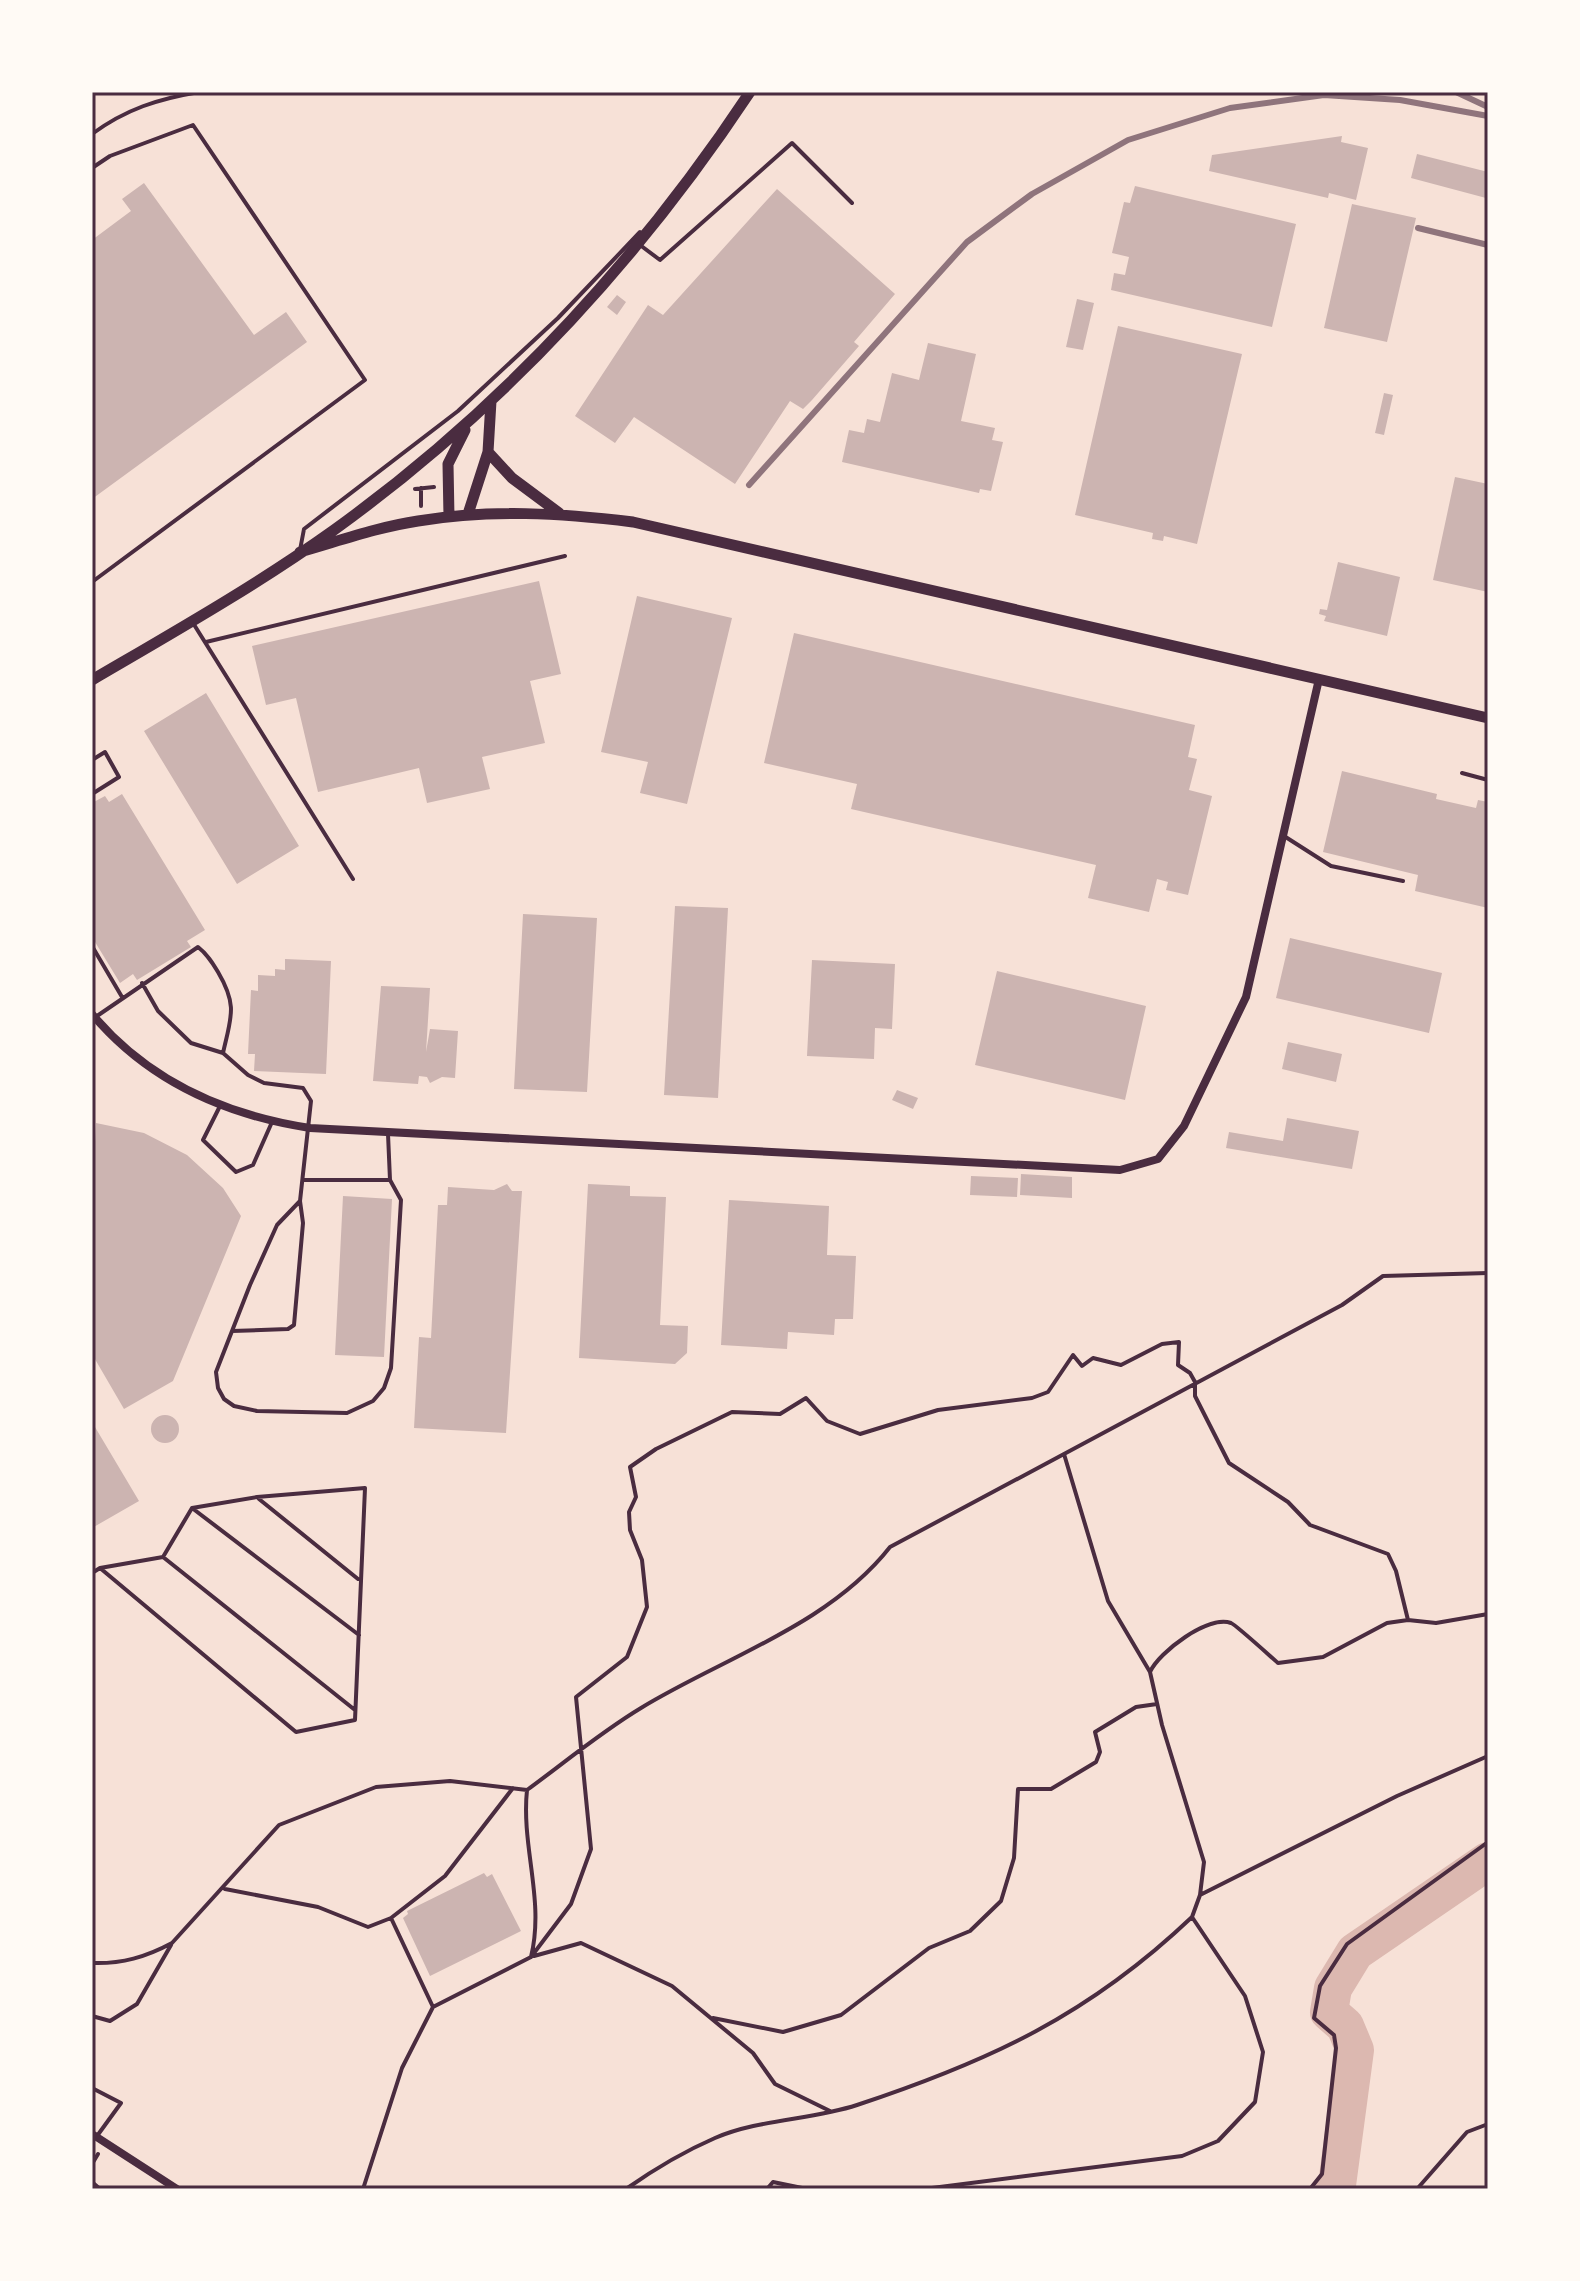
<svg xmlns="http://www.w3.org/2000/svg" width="1580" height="2281" font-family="Jost,sans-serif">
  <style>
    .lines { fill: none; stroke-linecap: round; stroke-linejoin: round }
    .river { stroke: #dcb8b0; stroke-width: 38 }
    .building { fill: #ccb4b1 }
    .path { stroke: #4a2c40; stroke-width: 4 }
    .service { stroke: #4a2c40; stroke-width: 4 }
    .minor { stroke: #4a2c40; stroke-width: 8 }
    .tertiary { stroke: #4a2c40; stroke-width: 11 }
    .rail { stroke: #8f747c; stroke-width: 6 }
    .neatline { fill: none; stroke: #4a2c40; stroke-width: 3 }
  </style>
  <rect width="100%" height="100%" fill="#f7e1d7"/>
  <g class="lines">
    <path class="river" d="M 1334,2189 L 1337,2185 L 1355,2050 L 1345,2026 L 1329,2012 L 1333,1988 L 1355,1952 L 1488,1861"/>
  </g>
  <path class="building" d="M 1342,136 L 1341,142 L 1368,148 L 1356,200 L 1329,193 L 1328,198 L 1209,171 L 1212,155 Z
    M 1417,154 L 1488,172 L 1486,198 L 1411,178 Z
    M 144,183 L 254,335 L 286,312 L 307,342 L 92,499 L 92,240 L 131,211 L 122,199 Z
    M 1135,186 L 1296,224 L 1272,327 L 1111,290 L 1114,273 L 1125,275 L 1129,257 L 1112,253 L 1124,202 L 1130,203 Z
    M 777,189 L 895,294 L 854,342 L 859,346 L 812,400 L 803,409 L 790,401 L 735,484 L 634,417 L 615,443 L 575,416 L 648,305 L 663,315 Z
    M 1352,204 L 1416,218 L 1387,342 L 1324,328 Z
    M 617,295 L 626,302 L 617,315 L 607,307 Z
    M 1077,299 L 1094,303 L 1083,350 L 1066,347 Z
    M 1118,326 L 1242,354 L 1197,544 L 1164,536 L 1163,541 L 1152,539 L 1153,533 L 1075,515 Z
    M 928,343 L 976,354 L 961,421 L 995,428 L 992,440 L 1003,442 L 991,491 L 980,489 L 979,493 L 842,462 L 849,430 L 864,433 L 867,419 L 880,422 L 892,373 L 919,380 Z
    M 1384,393 L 1393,395 L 1384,435 L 1375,433 Z
    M 1455,477 L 1488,484 L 1488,592 L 1433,580 Z
    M 1338,562 L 1400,577 L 1387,636 L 1324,621 L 1326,616 L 1319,614 L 1320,609 L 1327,610 Z
    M 539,581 L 561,674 L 530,681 L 545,743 L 482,757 L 490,789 L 427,803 L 419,768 L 318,792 L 296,698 L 266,705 L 252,646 Z
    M 637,596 L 732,618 L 687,804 L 640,793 L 648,762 L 601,752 Z
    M 794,633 L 1195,725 L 1188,757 L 1197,759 L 1189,790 L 1212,796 L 1188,895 L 1166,890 L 1168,882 L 1157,879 L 1149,912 L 1088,898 L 1096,865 L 851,809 L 857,784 L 764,763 Z
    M 206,693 L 299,846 L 237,884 L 144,731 Z
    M 1342,771 L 1437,794 L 1436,799 L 1476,808 L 1478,800 L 1488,802 L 1488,908 L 1415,891 L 1418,875 L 1323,852 Z
    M 122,794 L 205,930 L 187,941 L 191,947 L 137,980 L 133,974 L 120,983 L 92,937 L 92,803 L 105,796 L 109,802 Z
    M 675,906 L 728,908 L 718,1098 L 664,1095 Z
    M 523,914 L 597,918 L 587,1092 L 514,1089 Z
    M 1290,938 L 1442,973 L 1429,1033 L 1276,998 Z
    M 285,959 L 331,961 L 326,1074 L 254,1071 L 255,1054 L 248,1054 L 251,990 L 258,991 L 258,975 L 275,976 L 275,969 L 285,970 Z
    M 812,960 L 895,964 L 892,1029 L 875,1028 L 874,1059 L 807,1056 Z
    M 997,971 L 1146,1006 L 1125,1100 L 975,1065 Z
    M 381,986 L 430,988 L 426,1052 L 430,1029 L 458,1031 L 455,1078 L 442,1077 L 430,1083 L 427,1077 L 419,1076 L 418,1084 L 373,1081 Z
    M 1288,1042 L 1342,1054 L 1336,1082 L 1282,1069 Z
    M 897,1090 L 918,1098 L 913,1109 L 892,1100 Z
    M 1287,1118 L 1359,1131 L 1352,1169 L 1226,1148 L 1229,1132 L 1283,1141 Z
    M 96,1123 L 144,1133 L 187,1155 L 223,1188 L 241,1216 L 173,1381 L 124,1409 L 92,1354 L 92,1142 L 95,1142 Z
    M 1021,1174 L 1072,1177 L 1072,1198 L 1020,1195 Z
    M 971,1176 L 1018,1178 L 1017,1197 L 970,1195 Z
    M 507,1184 L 512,1191 L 522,1191 L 506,1433 L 414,1428 L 419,1337 L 431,1338 L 438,1205 L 447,1205 L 448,1187 L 494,1190 Z
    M 588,1184 L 630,1186 L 630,1196 L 666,1197 L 660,1325 L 688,1326 L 687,1353 L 675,1364 L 579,1358 Z
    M 343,1196 L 392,1199 L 384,1357 L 335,1355 Z
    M 729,1200 L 829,1206 L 827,1255 L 856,1256 L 853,1319 L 835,1319 L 834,1335 L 788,1332 L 787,1349 L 721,1345 Z
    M151 1429a14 14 0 1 1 28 0a14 14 0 1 1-28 0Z
    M 92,1422 L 139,1501 L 92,1528 Z
    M 484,1873 L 487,1877 L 492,1874 L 521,1931 L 430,1976 L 403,1918 L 408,1914 L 407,1911 Z"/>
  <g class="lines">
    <path class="path" d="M 421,488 L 421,506
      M 415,489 L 434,487
      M 1150,1672 C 1159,1652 1208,1615 1231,1623 C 1236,1625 1270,1656 1278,1663 L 1323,1657 L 1387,1623 L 1408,1620 L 1436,1623 L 1488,1614
      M 225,1889 L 318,1907 L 368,1927 L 391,1918
      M 1200,1895 L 1204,1862 L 1162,1725 L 1150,1672 L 1108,1601 L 1064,1454 L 1342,1305 L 1383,1276 L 1488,1273
      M 534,1956 L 581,1943 L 672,1986 L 753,2053 L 775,2084 L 830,2111
      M 531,1957 L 571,1904 L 591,1849 L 576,1697 L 627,1657 L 647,1607 L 642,1560 L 630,1530 L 629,1512 L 636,1497 L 630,1467 L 656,1449 L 732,1412 L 780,1414 L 806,1398 L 827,1421 L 860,1434 L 938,1410 L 1032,1398 L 1048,1392 L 1073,1355 L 1082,1366 L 1093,1358 L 1121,1365 L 1162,1344 L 1179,1342 L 1178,1365 L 1190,1373 L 1195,1382 L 1195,1396 L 1229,1463 L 1288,1502 L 1310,1525 L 1388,1554 L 1396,1571 L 1408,1620
      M 92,1963 C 122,1964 146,1957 172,1943 L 279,1825 L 376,1787 L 450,1781 L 527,1790
      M 433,2007 L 391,1918 L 445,1876 L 513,1788
      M 92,2016 L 110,2021 L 137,2004 L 171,1945
      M 713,2018 L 783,2032 L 841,2015 L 929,1948 L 970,1931 L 1001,1901 L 1014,1858 L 1018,1789 L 1051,1789 L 1096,1762 L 1100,1752 L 1095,1732 L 1136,1707 L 1157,1704
      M 92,2164 L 98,2154
      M 92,2182 L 100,2189
      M 363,2189 L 402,2068 L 433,2007 L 531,1957 C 545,1900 521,1847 527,1790 C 564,1763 601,1732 641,1708 C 723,1658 829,1625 890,1547 L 1064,1454
      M 626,2189 C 653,2170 685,2151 715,2138 C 759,2119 812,2120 857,2105 C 990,2061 1089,2015 1192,1917
      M 767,2189 L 773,2182 L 807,2189
      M 924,2189 L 1182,2156 L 1218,2141 L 1255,2102 L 1263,2052 L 1245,1996 L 1192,1917 L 1200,1895 L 1397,1796 L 1488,1756
      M 1310,2189 L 1322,2174 L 1336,2048 L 1334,2035 L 1314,2018 L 1320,1986 L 1347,1944 L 1488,1842
      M 1417,2189 L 1467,2132 L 1488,2124"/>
    <path class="service" d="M 92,134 C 126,109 158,99 199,92
      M 92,168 L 110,156 L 193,125 L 365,380 L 92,582
      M 640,245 L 660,260 L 792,143 L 852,203
      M 300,550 L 304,529 L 458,411 L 558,318 L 640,232
      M 193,623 L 353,879
      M 206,642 L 565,556
      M 92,760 L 105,752 L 119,777 L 92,794
      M 1462,773 L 1488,780
      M 1284,836 L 1331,866 L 1403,881
      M 92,946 L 122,997
      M 142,983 L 158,1011 L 191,1043 L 223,1053 L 248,1075 L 264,1083 L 303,1088 L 311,1101 L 300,1201 L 277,1225 L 250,1285 L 216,1372 L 218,1388 L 224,1399 L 234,1406 L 257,1411 L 347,1413 L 373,1401 L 384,1388 L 391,1368 L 401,1200 L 390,1180 L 388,1134
      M 97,1016 L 198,947 C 207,954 212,962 218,972 C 238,1006 231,1017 223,1053
      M 220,1106 L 203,1140 L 236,1172 L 253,1165 L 272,1122
      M 303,1180 L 390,1180
      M 232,1331 L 288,1329 L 294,1325 L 303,1223 L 300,1201
      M 259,1499 L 358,1579
      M 192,1508 L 359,1635
      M 163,1557 L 355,1710
      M 92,1573 L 100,1568 L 163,1557 L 192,1508 L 257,1497 L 365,1488 L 355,1720 L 296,1732 L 100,1568
      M 92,2088 L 121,2103 L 97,2136"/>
    <path class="minor" d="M 92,1014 C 149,1082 225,1115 310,1128 L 1120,1170 L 1158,1159 L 1184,1126 L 1246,997 L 1319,679
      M 92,2134 L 177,2189"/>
    <path class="tertiary" d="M 488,452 L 512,478 L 559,513
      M 468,514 L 488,452 L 491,401
      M 449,517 L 448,464 L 465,430
      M 300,552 C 339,541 378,527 418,521 C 490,509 561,513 633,522 L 1488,718
      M 92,680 C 174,632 257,585 334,530 C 499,411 638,261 750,92"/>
    <path class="rail" d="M 1456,92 L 1488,107
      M 1418,228 L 1488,245
      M 749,485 L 967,242 L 1032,194 L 1128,140 L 1230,108 L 1324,95 L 1400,100 L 1488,116"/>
  </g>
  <rect width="1580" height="2281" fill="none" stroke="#fffaf5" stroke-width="188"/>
  <rect x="94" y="94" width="1392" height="2093" class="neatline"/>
</svg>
